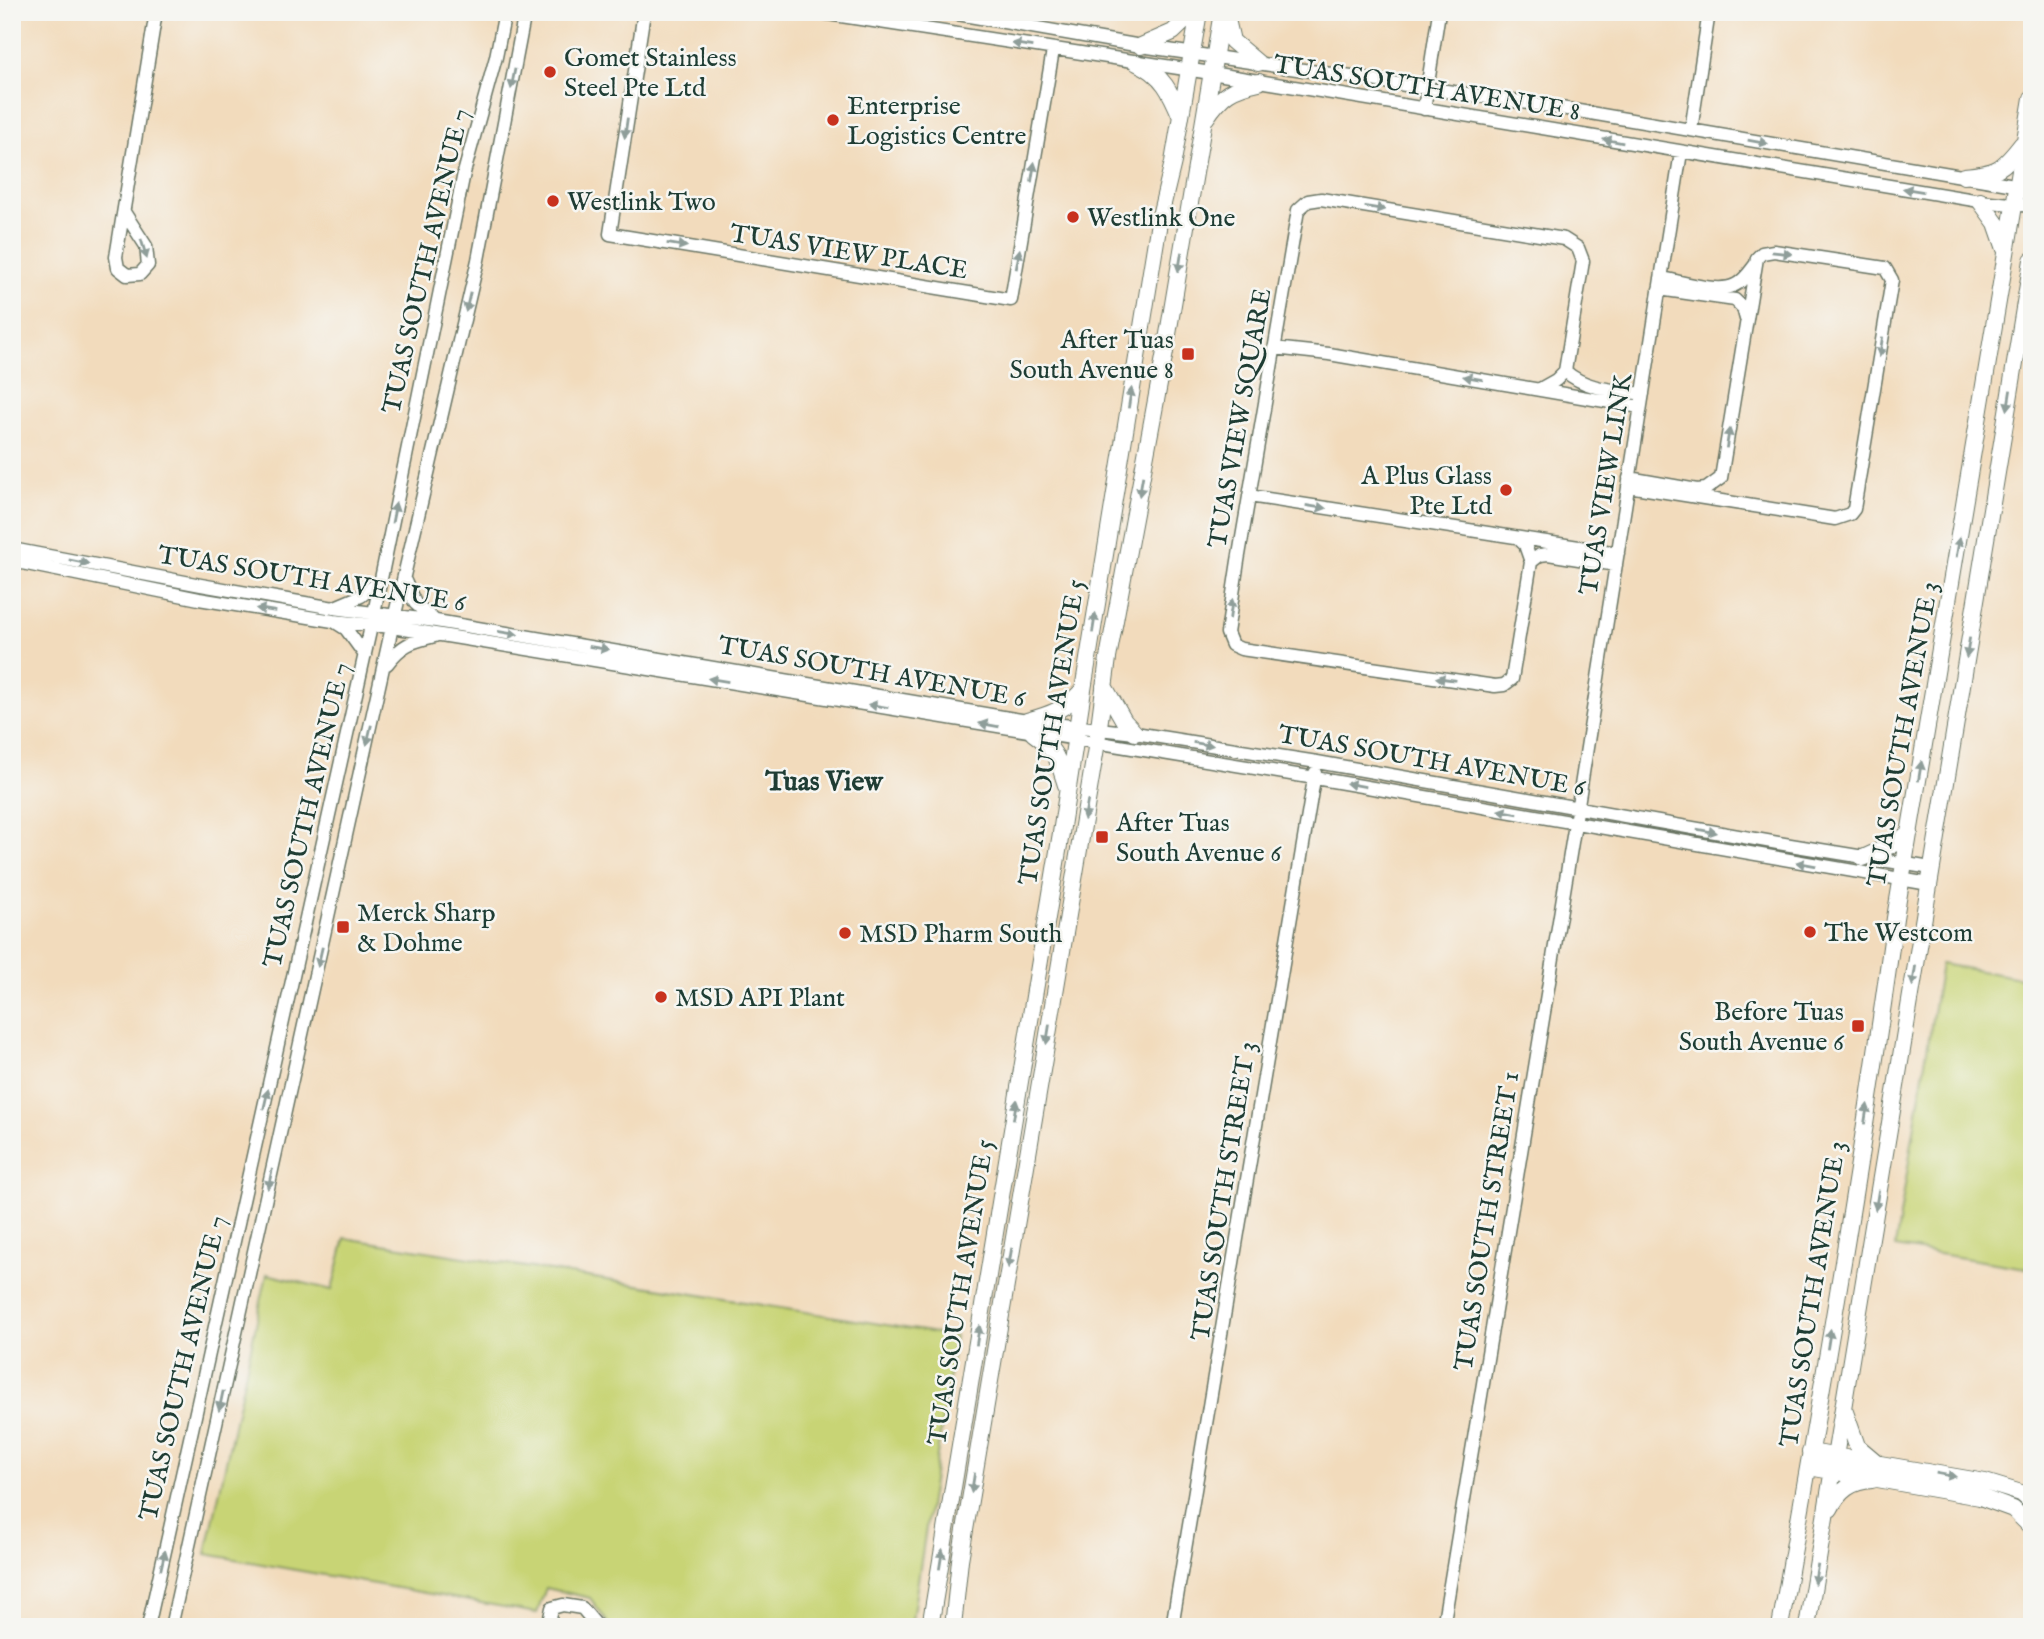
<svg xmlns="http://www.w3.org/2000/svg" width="2044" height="1639" font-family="'IM FELL English',serif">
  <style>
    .green { fill: #c8d475; stroke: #748854; stroke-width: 2 }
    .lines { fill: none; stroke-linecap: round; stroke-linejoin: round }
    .minor-casing { stroke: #697464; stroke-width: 15 }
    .major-casing { stroke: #697464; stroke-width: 18 }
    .minor { stroke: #fff; stroke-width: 12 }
    .major { stroke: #fff; stroke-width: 16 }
    .oneway { fill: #8f9e9a }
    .poi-dot { fill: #c8321e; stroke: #f6f6f2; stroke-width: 2.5 }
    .labels { text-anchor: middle; stroke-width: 5; stroke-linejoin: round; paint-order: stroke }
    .poi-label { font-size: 26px; fill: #1f3d34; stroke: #f6f6f2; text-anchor: start }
    .street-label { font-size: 26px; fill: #1f3d34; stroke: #f6f6f2 }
    .neighbourhood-label { font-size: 28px; font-weight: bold; fill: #1f3d34; stroke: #f6f6f2 }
  </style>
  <rect width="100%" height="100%" fill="#f6f6f2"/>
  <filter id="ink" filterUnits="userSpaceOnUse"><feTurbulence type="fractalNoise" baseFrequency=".0143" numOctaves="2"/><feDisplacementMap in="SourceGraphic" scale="14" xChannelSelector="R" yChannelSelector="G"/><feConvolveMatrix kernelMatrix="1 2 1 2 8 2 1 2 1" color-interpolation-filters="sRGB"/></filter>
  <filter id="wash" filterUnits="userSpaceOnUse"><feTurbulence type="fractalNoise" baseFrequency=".00686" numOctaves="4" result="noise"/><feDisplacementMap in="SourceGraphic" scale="28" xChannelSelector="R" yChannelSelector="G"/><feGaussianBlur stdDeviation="1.57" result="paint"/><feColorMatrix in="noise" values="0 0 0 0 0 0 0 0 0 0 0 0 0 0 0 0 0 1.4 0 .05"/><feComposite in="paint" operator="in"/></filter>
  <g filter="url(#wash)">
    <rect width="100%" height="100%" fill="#f2dbbc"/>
    <path class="green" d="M 1941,964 L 2032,980 L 2032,1269 L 1895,1247 Z
      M 345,1238 L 955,1336 L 911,1627 L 618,1627 L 610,1626 L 590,1598 L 546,1588 L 537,1613 L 206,1554 L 267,1274 L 332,1290 Z"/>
  </g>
  <g filter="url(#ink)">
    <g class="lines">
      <g class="minor-casing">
        <path id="minor" d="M 644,12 L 610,234 L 1011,300 L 1053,50
          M 815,12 L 1211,73 L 1980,201 L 2032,206
          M 946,12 L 1141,46 L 1555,107 L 2032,188
          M 1424,109 L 1439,12
          M 1691,130 L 1709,12
          M 124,212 L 146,246 L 148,265 L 140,274 L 127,275 L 118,268 L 116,257 L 156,12
          M 1661,278 C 1680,281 1718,294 1735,285 C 1744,281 1749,273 1755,265
          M 1659,289 L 1735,300 L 1743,308 L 1746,319
          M 1274,348 L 1329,354 L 1640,407
          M 1565,371 C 1586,390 1616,390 1643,394
          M 1540,389 L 1556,380 L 1565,371
          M 1628,486 L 1835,519 L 1850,514 L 1854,509 L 1892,280 L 1885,268 L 1774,251 L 1762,253 L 1757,258 L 1721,478 L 1706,489 L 1697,490 L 1629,478
          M 1249,496 L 1618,553
          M 1518,538 L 1525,545 L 1531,562 L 1512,679 L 1504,685 L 1495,686 L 1241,649 L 1232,645 L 1227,633 L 1238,561 L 1298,210 L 1308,201 L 1321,199 L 1564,239 L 1578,248 L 1583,261 L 1565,371
          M 12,549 L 201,585 L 334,608 L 436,621 L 1027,721 L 1135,733 L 1317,762 L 1778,843 L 1931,868
          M 12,561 L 199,599 L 333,621 L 392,627 L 1315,778 L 1929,884
          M 1531,562 L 1540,555 L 1548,554 L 1616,565
          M 404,579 L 415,603 L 434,620
          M 335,607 L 361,596 L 381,580
          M 335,622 L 346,629 L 365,655
          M 387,664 C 402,644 411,642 435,636
          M 148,1627 L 374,613 L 464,173 L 496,57 L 505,12
          M 171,1627 L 392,627 L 478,260 L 525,12
          M 548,1627 L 552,1608 L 563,1605 L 582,1608 L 598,1627
          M 1172,1627 L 1315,773
          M 1443,1627 L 1574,830 L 1681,152"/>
      </g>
      <g class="major-casing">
        <path id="major" d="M 1226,15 L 1232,41 L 1258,63
          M 1141,46 L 1173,32 L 1194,12
          M 1137,63 C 1163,74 1171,93 1181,117
          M 1206,118 C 1222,94 1231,88 1259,82
          M 1964,176 C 1997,173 2002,170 2022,144
          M 1980,201 L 1996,223 L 2005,249
          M 1104,686 L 1124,721 L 1135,733
          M 1027,721 C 1052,714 1064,710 1083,690
          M 1033,733 C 1056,749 1058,760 1066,785
          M 1863,858 L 1898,842 L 1910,832
          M 1845,1412 L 1857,1446 L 1876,1462
          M 1810,1452 L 1985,1482 L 2021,1493 L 2032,1502
          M 1809,1467 L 1980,1497 L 2013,1509 L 2032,1528
          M 1830,1509 C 1839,1491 1851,1481 1872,1480
          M 930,1627 L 1061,833 L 1083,690 L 1160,216 L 1173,162 L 1199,12
          M 953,1627 L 960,1560 L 1097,742 L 1108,658 L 1165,352 L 1222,12
          M 1780,1627 C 1822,1391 1863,1155 1895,918 L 2032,98
          M 1807,1627 L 2032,260"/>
      </g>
      <use href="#minor" class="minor"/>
      <use href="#major" class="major"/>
    </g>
    <defs><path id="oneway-solid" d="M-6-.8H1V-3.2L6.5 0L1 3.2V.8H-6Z" transform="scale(1.75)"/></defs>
    <g class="oneway">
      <use href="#oneway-solid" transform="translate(1022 45) rotate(-171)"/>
      <use href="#oneway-solid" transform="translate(513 79) rotate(101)"/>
      <use href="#oneway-solid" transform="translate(626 128) rotate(98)"/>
      <use href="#oneway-solid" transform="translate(1613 141) rotate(-170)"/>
      <use href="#oneway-solid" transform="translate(1758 142) rotate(10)"/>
      <use href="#oneway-solid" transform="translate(1033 172) rotate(-81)"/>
      <use href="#oneway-solid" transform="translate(1913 190) rotate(-171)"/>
      <use href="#oneway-solid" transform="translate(1375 208) rotate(9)"/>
      <use href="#oneway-solid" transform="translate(677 245) rotate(9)"/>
      <use href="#oneway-solid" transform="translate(144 249) rotate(73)"/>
      <use href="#oneway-solid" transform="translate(1782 253) rotate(6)"/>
      <use href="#oneway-solid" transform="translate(1018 259) rotate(-80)"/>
      <use href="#oneway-solid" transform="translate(1180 262) rotate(99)"/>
      <use href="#oneway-solid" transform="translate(468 302) rotate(103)"/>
      <use href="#oneway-solid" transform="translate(1881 347) rotate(99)"/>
      <use href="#oneway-solid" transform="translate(1473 378) rotate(-170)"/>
      <use href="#oneway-solid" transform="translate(1130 398) rotate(-81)"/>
      <use href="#oneway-solid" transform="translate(2009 400) rotate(99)"/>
      <use href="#oneway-solid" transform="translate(1728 438) rotate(-81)"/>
      <use href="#oneway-solid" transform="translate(1141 486) rotate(100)"/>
      <use href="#oneway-solid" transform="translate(1316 507) rotate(9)"/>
      <use href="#oneway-solid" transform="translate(394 513) rotate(-79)"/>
      <use href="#oneway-solid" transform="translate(1958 547) rotate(-80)"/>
      <use href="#oneway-solid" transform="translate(79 562) rotate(11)"/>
      <use href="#oneway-solid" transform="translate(1231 609) rotate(-82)"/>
      <use href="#oneway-solid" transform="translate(266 610) rotate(-171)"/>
      <use href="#oneway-solid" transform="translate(1094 623) rotate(-81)"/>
      <use href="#oneway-solid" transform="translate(508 633) rotate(9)"/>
      <use href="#oneway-solid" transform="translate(599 648) rotate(9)"/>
      <use href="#oneway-solid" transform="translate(1968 648) rotate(99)"/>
      <use href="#oneway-solid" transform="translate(1446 679) rotate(-172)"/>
      <use href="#oneway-solid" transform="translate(718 680) rotate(-171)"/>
      <use href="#oneway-solid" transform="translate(878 706) rotate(-171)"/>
      <use href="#oneway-solid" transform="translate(989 725) rotate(-170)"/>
      <use href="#oneway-solid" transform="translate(369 735) rotate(103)"/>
      <use href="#oneway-solid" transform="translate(1203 744) rotate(9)"/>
      <use href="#oneway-solid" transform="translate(1920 771) rotate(-81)"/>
      <use href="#oneway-solid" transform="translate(1356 785) rotate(-170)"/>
      <use href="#oneway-solid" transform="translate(1086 810) rotate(100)"/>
      <use href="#oneway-solid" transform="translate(1508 812) rotate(-170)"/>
      <use href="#oneway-solid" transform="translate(1707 831) rotate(10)"/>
      <use href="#oneway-solid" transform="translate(1806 864) rotate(-170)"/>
      <use href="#oneway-solid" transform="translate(320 957) rotate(103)"/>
      <use href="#oneway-solid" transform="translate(1914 976) rotate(99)"/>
      <use href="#oneway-solid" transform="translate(1048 1034) rotate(99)"/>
      <use href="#oneway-solid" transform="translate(266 1099) rotate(-77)"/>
      <use href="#oneway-solid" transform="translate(1015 1110) rotate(-81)"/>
      <use href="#oneway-solid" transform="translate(1866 1114) rotate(-81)"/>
      <use href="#oneway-solid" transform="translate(270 1179) rotate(103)"/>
      <use href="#oneway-solid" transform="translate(1877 1200) rotate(99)"/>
      <use href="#oneway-solid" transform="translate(1010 1258) rotate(100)"/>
      <use href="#oneway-solid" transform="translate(978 1335) rotate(-81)"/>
      <use href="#oneway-solid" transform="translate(1829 1339) rotate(-81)"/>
      <use href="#oneway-solid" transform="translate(221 1401) rotate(102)"/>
      <use href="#oneway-solid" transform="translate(1946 1475) rotate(10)"/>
      <use href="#oneway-solid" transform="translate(973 1483) rotate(99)"/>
      <use href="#oneway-solid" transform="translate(941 1559) rotate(-81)"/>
      <use href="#oneway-solid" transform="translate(163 1560) rotate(-77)"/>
      <use href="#oneway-solid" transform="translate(1816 1574) rotate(100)"/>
    </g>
  </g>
  <g class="poi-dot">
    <circle cx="550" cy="72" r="7"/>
    <circle cx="833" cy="120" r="7"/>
    <circle cx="553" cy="201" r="7"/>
    <circle cx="1073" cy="217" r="7"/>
    <rect x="1181" y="347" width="14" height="14" rx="3.5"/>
    <circle cx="1506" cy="490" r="7"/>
    <rect x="1095" y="830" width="14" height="14" rx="3.5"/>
    <rect x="336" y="920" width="14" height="14" rx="3.5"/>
    <circle cx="1810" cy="932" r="7"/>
    <circle cx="845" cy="933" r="7"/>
    <circle cx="661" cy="997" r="7"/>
    <rect x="1851" y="1019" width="14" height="14" rx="3.5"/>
  </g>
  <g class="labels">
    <g class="poi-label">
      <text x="564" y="66">Gomet Stainless<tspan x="564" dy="30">Steel Pte Ltd</tspan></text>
      <text x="847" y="114">Enterprise<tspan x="847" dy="30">Logistics Centre</tspan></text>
      <text x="567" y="210">Westlink Two</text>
      <text x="1087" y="226">Westlink One</text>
      <text x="1174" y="348" text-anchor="end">After Tuas<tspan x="1174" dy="30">South Avenue 8</tspan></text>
      <text x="1492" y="484" text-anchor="end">A Plus Glass<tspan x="1492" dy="30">Pte Ltd</tspan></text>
      <text x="1116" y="831">After Tuas<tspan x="1116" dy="30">South Avenue 6</tspan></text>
      <text x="357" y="921">Merck Sharp<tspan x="357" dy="30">&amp; Dohme</tspan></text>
      <text x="1824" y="941">The Westcom</text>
      <text x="859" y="942">MSD Pharm South</text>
      <text x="675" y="1006">MSD API Plant</text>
      <text x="1844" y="1020" text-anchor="end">Before Tuas<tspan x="1844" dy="30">South Avenue 6</tspan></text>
    </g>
    <g class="street-label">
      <text transform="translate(1427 87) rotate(9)" y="9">TUAS SOUTH AVENUE 8</text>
      <text transform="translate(849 251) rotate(9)" y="9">TUAS VIEW PLACE</text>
      <text transform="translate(425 261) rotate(-77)" y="9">TUAS SOUTH AVENUE 7</text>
      <text transform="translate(1239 418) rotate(-80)" y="9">TUAS VIEW SQUARE</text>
      <text transform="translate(1605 484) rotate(-81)" y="9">TUAS VIEW LINK</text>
      <text transform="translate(312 578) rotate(9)" y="9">TUAS SOUTH AVENUE 6</text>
      <text transform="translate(872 671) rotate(10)" y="9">TUAS SOUTH AVENUE 6</text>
      <text transform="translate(1051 732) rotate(-81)" y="9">TUAS SOUTH AVENUE 5</text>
      <text transform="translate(1902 734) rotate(-80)" y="9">TUAS SOUTH AVENUE 3</text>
      <text transform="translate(1432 760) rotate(10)" y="9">TUAS SOUTH AVENUE 6</text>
      <text transform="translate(306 815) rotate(-77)" y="9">TUAS SOUTH AVENUE 7</text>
      <text transform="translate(1223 1191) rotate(-81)" y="9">TUAS SOUTH STREET 3</text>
      <text transform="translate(1486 1221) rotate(-81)" y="9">TUAS SOUTH STREET 1</text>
      <text transform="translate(960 1292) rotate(-81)" y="9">TUAS SOUTH AVENUE 5</text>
      <text transform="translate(1812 1294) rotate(-81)" y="9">TUAS SOUTH AVENUE 3</text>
      <text transform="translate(182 1368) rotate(-77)" y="9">TUAS SOUTH AVENUE 7</text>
    </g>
    <g class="neighbourhood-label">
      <text x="824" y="790">Tuas View</text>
    </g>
  </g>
  <rect width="2044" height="1639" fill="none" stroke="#f6f6f2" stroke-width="42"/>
</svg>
